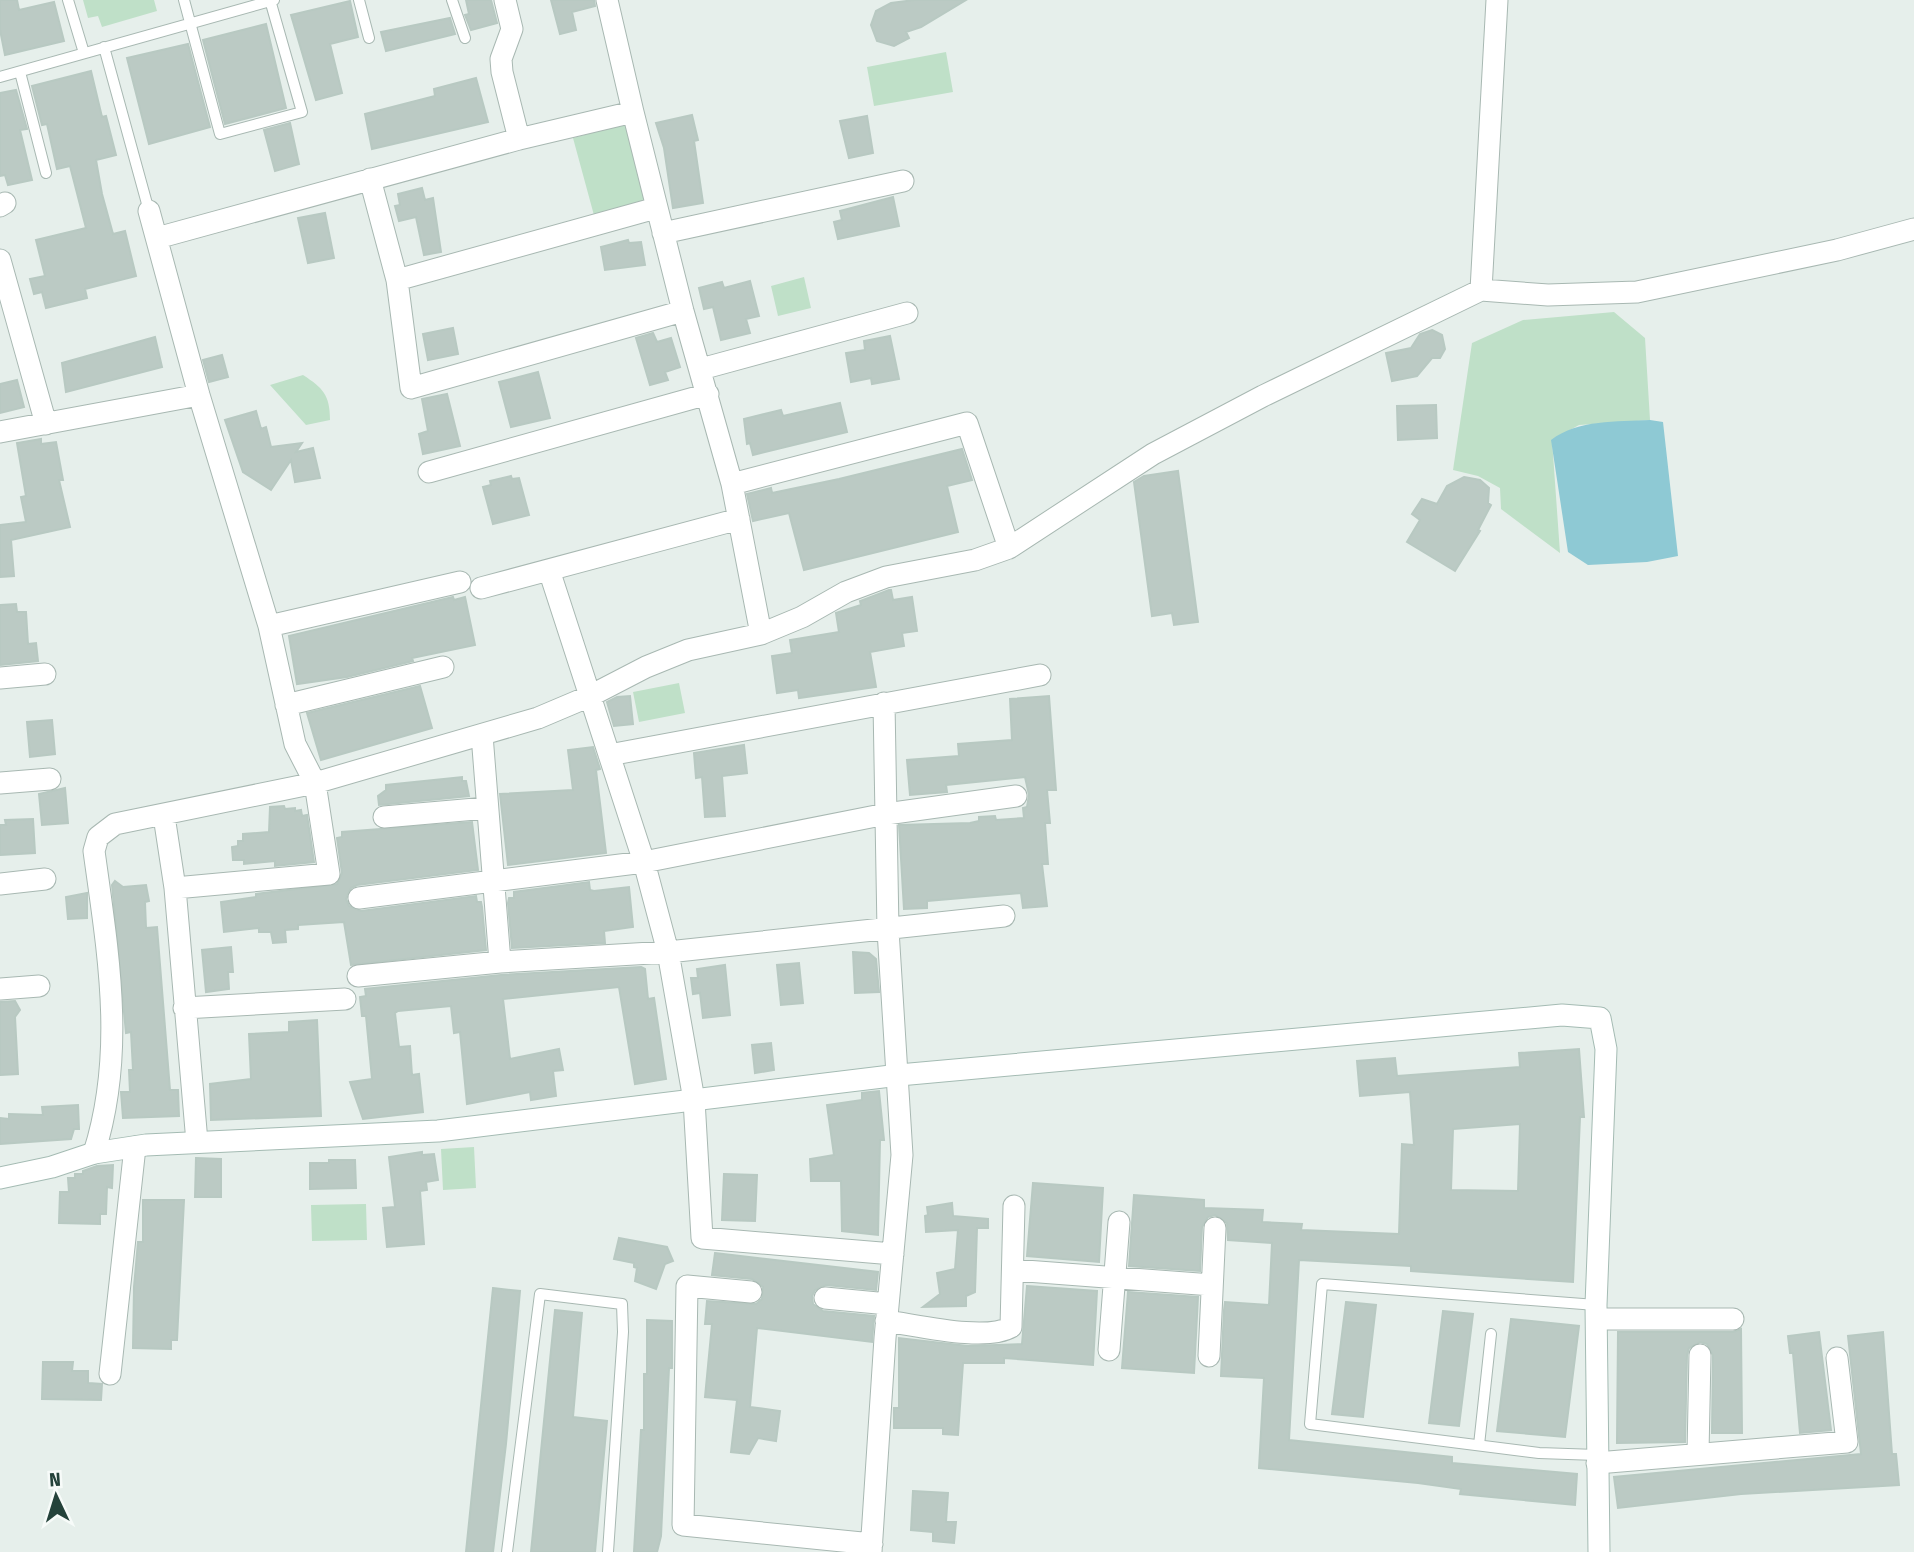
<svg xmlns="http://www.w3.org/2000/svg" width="1914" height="1552" font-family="'Fira Sans Condensed',sans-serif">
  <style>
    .green { fill: #bfe0c8 }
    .water { fill: #8ec9d4 }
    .building { fill: #bbcac4; stroke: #b8c9c2; stroke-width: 2; fill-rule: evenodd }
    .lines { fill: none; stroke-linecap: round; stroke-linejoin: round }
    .lane-casing { stroke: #a8b8b2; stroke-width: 12 }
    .street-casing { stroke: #a8b8b2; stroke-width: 23 }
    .secondary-casing { stroke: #a4bbb3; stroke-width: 23 }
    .lane { stroke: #fff; stroke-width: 10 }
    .street { stroke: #fff; stroke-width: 21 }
    .secondary { stroke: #fff; stroke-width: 21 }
  </style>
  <rect width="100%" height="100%" fill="#e6efeb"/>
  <path class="green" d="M 83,0 L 154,0 L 157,11 L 102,27 L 98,16 L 88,18 Z
    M 946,52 L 953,92 L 874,106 L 867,67 Z
    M 625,124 L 647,205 L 595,219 L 573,138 Z
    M 804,277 L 811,308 L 778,316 L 771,286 Z
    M 1614,312 L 1645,338 L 1650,420 L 1579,425 L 1552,440 L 1560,553 L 1501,509 L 1500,488 L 1478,476 L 1453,470 L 1472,343 L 1523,320 Z
    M 303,375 C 323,388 330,395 330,420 L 306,425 L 270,385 Z
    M 679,683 L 685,713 L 639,722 L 633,692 Z
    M 474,1147 L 476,1188 L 443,1190 L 441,1149 Z
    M 366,1204 L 367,1240 L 312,1241 L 311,1205 Z"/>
  <path class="water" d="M 1650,420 L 1663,422 L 1678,556 L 1647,562 L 1588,565 L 1568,552 L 1551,440 C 1579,419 1616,422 1650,420 Z"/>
  <path class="building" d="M 0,0 L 17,0 L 19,10 L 54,2 L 64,41 L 5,55 L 0,30 Z
    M 466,0 L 491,0 L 497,23 L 471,30 L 465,15 L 469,14 Z
    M 551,0 L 594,0 L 595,6 L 572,12 L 576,30 L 560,34 Z
    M 914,0 L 966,0 L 921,27 L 906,32 L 909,38 L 894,46 L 877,41 L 871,25 L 876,11 L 891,3 Z
    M 350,1 L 358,37 L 330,44 L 342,93 L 316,100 L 291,15 Z
    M 450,18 L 455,34 L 386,51 L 381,32 Z
    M 266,24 L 286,108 L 225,124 L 203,40 Z
    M 188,44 L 210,127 L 149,144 L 127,58 Z
    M 91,71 L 102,117 L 106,116 L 116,155 L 96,160 L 102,194 L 113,234 L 125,231 L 136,276 L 85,289 L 87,298 L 46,308 L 42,292 L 34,294 L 30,279 L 45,276 L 36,240 L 86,228 L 70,166 L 57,169 L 47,124 L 42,125 L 32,86 Z
    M 476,78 L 488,122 L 372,149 L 365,114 L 435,96 L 434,89 Z
    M 16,90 L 27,129 L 20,130 L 32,180 L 8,185 L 5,175 L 0,176 L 0,93 Z
    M 692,115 L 698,140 L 694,141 L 703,203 L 673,208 L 664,148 L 656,123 Z
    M 867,116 L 873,153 L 849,158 L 840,121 Z
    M 290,123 L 299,164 L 275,171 L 264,130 Z
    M 422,188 L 425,200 L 433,198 L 441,252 L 424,255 L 416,217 L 399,221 L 395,206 L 400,205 L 398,194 Z
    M 893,197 L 899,226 L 838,239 L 834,222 L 842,220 L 840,211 Z
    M 325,213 L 334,258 L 308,263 L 298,218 Z
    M 628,240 L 629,243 L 641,242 L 645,265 L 605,270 L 601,247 Z
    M 750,281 L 759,316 L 746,319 L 750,333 L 721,340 L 713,307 L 704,309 L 699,288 L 722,282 L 724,288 Z
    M 453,328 L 458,354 L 428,360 L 423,334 Z
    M 1432,330 L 1442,335 L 1445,349 L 1440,358 L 1432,358 L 1417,376 L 1392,381 L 1386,353 L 1411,348 L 1420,334 Z
    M 653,333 L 657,342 L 671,338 L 680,367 L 665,372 L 668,380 L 650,385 L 636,338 Z
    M 890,336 L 899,379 L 872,384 L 871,378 L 851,382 L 846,353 L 865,350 L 864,341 Z
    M 155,337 L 162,367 L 66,392 L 62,363 Z
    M 222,355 L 228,377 L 209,382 L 203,360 Z
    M 538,372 L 550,418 L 511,427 L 499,382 Z
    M 17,380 L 24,407 L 0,413 L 0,384 Z
    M 447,394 L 460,446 L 423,454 L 419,434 L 428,431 L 422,399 Z
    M 840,403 L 847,432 L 753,455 L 750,443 L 747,444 L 744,419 L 781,410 L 783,416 Z
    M 1436,405 L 1437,438 L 1398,440 L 1397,406 Z
    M 256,411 L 261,429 L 266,427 L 271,447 L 302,443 L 296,452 L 313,448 L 320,478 L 295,482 L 291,460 L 271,490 L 243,472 L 225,420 Z
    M 41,439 L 41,444 L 56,442 L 63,480 L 59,480 L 70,527 L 11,540 L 14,576 L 0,577 L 0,525 L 26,522 L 21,497 L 26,496 L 17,443 Z
    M 962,449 L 972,480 L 947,486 L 958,532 L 804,570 L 789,513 L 753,521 L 747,494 L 771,488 L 772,493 L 839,479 Z
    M 1178,471 L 1198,622 L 1174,625 L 1172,613 L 1152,616 L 1134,482 L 1144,476 Z
    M 511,476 L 512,479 L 519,478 L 529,515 L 493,524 L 483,487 L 491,485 L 490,481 Z
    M 1464,477 L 1480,480 L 1489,488 L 1488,503 L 1491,505 L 1478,530 L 1480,531 L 1455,571 L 1407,542 L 1420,520 L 1412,514 L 1422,499 L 1437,504 L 1447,486 Z
    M 889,590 L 891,590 L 893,600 L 912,597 L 917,631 L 902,633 L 904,646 L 870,652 L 876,687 L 799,698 L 798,690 L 777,693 L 772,656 L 792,653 L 790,640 L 839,632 L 836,613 L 861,605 L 860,601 Z
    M 453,597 L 454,600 L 465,597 L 475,645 L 412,658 L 413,661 L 347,677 L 297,684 L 289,636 Z
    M 16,604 L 17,612 L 26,612 L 28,644 L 36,643 L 38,661 L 0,665 L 0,605 Z
    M 420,686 L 432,728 L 321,760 L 307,713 Z
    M 630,696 L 633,724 L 614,726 L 607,702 L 617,697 Z
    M 1049,696 L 1056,790 L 1047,790 L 1050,823 L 1045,823 L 1048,864 L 1042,864 L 1047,906 L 1023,908 L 1021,893 L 927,901 L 927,908 L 904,909 L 899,825 L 970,823 L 979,821 L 979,817 L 995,816 L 996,820 L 1024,818 L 1023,808 L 1027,807 L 1029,795 L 1025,777 L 946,785 L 947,792 L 910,795 L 907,760 L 959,756 L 958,744 L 1012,740 L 1010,699 Z
    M 52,720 L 55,754 L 30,757 L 27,722 Z
    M 744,745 L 747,773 L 722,776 L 725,816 L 705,817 L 702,777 L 696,778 L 694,753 Z
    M 593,747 L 600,769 L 596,770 L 606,853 L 508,865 L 500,794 L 573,790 L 568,750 Z
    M 462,777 L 462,781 L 466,781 L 469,796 L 379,805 L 378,796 L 386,790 L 386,785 Z
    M 65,788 L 68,823 L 42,825 L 39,794 Z
    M 284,806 L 285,809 L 295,808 L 295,811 L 301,810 L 302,816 L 307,815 L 314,862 L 275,866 L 275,861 L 244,864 L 244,860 L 233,860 L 232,847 L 238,846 L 238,841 L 243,841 L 243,834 L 269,832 L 270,807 Z
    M 33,819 L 35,853 L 0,855 L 0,825 L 6,825 L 5,820 Z
    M 472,822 L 478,870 L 357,885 L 351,888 L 346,899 L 349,906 L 361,911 L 476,896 L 477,902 L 481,902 L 482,907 L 486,950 L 351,965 L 344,922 L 298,925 L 298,929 L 285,930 L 286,942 L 273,943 L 271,932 L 259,932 L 259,928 L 224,932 L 221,902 L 256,897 L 256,894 L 337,884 L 342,873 L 337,838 L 342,837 L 342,832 Z
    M 115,881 L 123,887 L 146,885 L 149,901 L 145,902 L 146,928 L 157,927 L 170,1090 L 178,1090 L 179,1116 L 123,1118 L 121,1092 L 130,1092 L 129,1070 L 133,1070 L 131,1032 L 126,1033 L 112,885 Z
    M 589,882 L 590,890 L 594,891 L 629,887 L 633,927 L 604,931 L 605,943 L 512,948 L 508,903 L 509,898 L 514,898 L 514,892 Z
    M 87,893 L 87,918 L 68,919 L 66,897 Z
    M 231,947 L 233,972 L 228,972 L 229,989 L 206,992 L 202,950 Z
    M 853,952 L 869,953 L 876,959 L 879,992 L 855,993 Z
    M 799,963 L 803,1003 L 781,1005 L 777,965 Z
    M 725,965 L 730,1015 L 703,1018 L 700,993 L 693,994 L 691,978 L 698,978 L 697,969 Z
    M 641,967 L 645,969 L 648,999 L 654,998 L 666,1079 L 635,1084 L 619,987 L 503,999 L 510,1059 L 559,1049 L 563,1070 L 553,1071 L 556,1096 L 531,1100 L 530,1092 L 467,1104 L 460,1032 L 454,1033 L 451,1006 L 398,1011 L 395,1013 L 399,1047 L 410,1046 L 412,1075 L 419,1074 L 423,1112 L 363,1119 L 350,1082 L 372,1079 L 366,1016 L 362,1016 L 360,997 L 366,996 L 365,989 L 501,975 Z
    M 15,1001 L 20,1010 L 15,1017 L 18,1074 L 0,1075 L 0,1002 Z
    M 317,1020 L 321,1116 L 211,1120 L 210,1084 L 251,1079 L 249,1034 L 289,1032 L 289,1022 Z
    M 771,1043 L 774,1070 L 755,1073 L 752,1045 Z
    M 1579,1049 L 1584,1117 L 1580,1117 L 1573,1282 L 1411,1271 L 1411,1266 L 1299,1260 L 1289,1440 L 1452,1457 L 1452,1463 L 1577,1474 L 1575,1505 L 1460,1494 L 1461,1489 L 1418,1483 L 1259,1468 L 1264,1378 L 1221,1376 L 1224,1310 L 1225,1302 L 1269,1305 L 1272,1243 L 1228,1240 L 1227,1223 L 1215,1215 L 1208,1217 L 1202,1227 L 1200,1271 L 1129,1266 L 1134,1195 L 1204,1200 L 1204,1208 L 1263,1210 L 1262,1222 L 1302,1224 L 1301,1230 L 1399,1234 L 1402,1144 L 1414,1145 L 1410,1092 L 1360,1096 L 1357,1061 L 1395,1058 L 1397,1076 L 1520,1067 L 1519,1053 ZM 1520,1124 L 1518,1191 L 1451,1190 L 1453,1129 Z
    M 879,1091 L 884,1140 L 880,1140 L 878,1235 L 842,1231 L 841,1181 L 811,1181 L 810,1159 L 834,1155 L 827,1105 L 862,1100 L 862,1093 Z
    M 78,1105 L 79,1129 L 74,1129 L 71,1139 L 0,1144 L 0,1118 L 9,1119 L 9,1114 L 43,1115 L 42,1107 Z
    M 422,1152 L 422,1155 L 434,1154 L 438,1180 L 426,1182 L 427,1190 L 420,1191 L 424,1244 L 387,1247 L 383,1208 L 395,1207 L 389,1157 Z
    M 196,1158 L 221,1159 L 221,1197 L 195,1197 Z
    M 329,1160 L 355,1160 L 356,1188 L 310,1189 L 310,1163 L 329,1163 Z
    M 113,1165 L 112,1188 L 107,1187 L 106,1214 L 100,1214 L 100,1224 L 59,1223 L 60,1192 L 69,1192 L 68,1178 L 75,1178 L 75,1174 L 83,1174 L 83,1171 L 97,1166 Z
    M 724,1174 L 757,1175 L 755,1221 L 722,1220 Z
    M 1033,1183 L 1103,1188 L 1099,1262 L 1027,1256 Z
    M 143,1200 L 184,1200 L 177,1340 L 171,1340 L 171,1349 L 133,1348 L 134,1287 L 138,1242 L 143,1242 Z
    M 952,1203 L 953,1216 L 988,1219 L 988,1228 L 977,1228 L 975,1292 L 966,1296 L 966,1306 L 923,1307 L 940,1294 L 937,1273 L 955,1269 L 958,1230 L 926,1232 L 925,1216 L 928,1215 L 927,1207 Z
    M 619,1238 L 667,1247 L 673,1261 L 665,1264 L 656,1289 L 635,1281 L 637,1268 L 634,1267 L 634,1263 L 614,1259 Z
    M 715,1253 L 878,1272 L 876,1290 L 826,1285 L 815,1290 L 812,1296 L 813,1304 L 823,1311 L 874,1316 L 872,1342 L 757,1328 L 750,1407 L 780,1411 L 776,1441 L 758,1438 L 749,1454 L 731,1452 L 737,1400 L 705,1397 L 712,1324 L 705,1324 L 707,1301 L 756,1304 L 762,1299 L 763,1287 L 752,1279 L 712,1275 Z
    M 1027,1286 L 1097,1291 L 1093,1365 L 1004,1358 L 1004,1363 L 963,1363 L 958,1435 L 943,1434 L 943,1428 L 894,1428 L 894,1408 L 899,1408 L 899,1338 L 968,1346 L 1022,1344 Z
    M 493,1288 L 520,1291 L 506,1444 L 493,1552 L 466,1552 Z
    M 1128,1292 L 1198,1297 L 1194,1373 L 1122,1368 Z
    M 1346,1302 L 1376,1305 L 1363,1417 L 1332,1414 Z
    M 555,1310 L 582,1313 L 573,1417 L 607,1421 L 595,1552 L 531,1552 Z
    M 1443,1311 L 1473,1314 L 1459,1426 L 1429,1423 Z
    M 1511,1319 L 1579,1326 L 1565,1437 L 1497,1431 Z
    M 647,1320 L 672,1321 L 672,1368 L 669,1368 L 661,1536 L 657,1552 L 634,1552 L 641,1430 L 644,1430 L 644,1374 L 647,1374 Z
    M 1741,1329 L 1742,1433 L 1712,1433 L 1713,1355 L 1707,1344 L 1700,1342 L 1689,1348 L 1687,1355 L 1685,1442 L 1617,1443 L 1618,1332 L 1733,1332 Z
    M 1819,1332 L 1831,1430 L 1800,1433 L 1793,1353 L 1790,1353 L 1788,1336 Z
    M 1883,1332 L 1892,1454 L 1896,1454 L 1899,1485 L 1741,1494 L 1618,1508 L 1614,1477 L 1861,1454 L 1848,1336 Z
    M 43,1362 L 73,1362 L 72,1371 L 88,1371 L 88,1383 L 102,1384 L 101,1400 L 42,1399 Z
    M 913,1491 L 948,1493 L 946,1522 L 956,1522 L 954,1543 L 933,1541 L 933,1532 L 911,1530 Z"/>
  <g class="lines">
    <g class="lane-casing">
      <path id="lane" d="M 68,0 L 84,53
        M 184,0 L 220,134 L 302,112 L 270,0
        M 359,0 L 369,38
        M 452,0 L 465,38
        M 104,47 L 149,211
        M 20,72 L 46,173
        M 0,77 L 274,0
        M 1596,1305 L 1322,1284 L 1310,1424 L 1539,1453 L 1597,1455
        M 1479,1445 L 1491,1334
        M 507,1552 L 540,1294 L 622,1304 L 623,1332 L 608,1552"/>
    </g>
    <g class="street-casing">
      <path id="street" d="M 505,0 L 512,29 L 501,59 L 502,72 L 519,139
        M 370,179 L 397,280 L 411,388 L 683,311
        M 0,206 L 5,203
        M 149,211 L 199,395 L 269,626 L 295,744 L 315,783 L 329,874 L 175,888 L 197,1142
        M 663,233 L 903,181
        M 157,238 L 519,139 L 633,112 L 607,0
        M 0,260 L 46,424
        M 397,280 L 656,208
        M 1481,290 L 1497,0
        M 701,369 L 907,313
        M 0,432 L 199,395
        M 429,472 L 708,394
        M 732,484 L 761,634
        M 1009,548 L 1153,454 L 1263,396 L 1481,290 L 1548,295 L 1637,292 L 1837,250 L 1914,229
        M 549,570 L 644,862 L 668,952 L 694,1100 L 702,1238 L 893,1254
        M 481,588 L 739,519
        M 269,626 L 460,582
        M 0,678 L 45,674
        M 286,705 L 443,667
        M 482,735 L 500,962 L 668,952 L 1004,916
        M 609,755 L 1040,675
        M 0,783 L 50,779
        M 164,816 L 175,888
        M 384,817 L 487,808
        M 0,884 L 45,879
        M 359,898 L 644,862 L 886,814 L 1016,796
        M 358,976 L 500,962
        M 0,989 L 39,986
        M 184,1008 L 345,999
        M 94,1153 C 126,1052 108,953 94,851 L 98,837 L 115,824 L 315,783 L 538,718 L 590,696 L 646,667 L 688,650 L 761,634 L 802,617 L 846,592 L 886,577 L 975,560 L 1009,548 L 967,423 L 732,484 L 683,311 L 633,112
        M 1013,1270 L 1212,1285
        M 751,1292 L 687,1286 L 683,1525 L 872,1544
        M 825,1298 L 888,1304
        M 1597,1319 L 1733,1319
        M 886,1321 C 917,1325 985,1342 1011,1327 L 1014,1206
        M 1109,1350 L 1119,1222
        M 1209,1356 L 1215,1228
        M 110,1374 L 135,1147
        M 1698,1453 L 1700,1355
        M 1597,1463 L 1847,1442 L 1837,1358
        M 871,1552 L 885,1338 L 902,1155 L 888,930 L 884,703"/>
    </g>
    <g class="secondary-casing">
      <path id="secondary" d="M 0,1178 L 52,1167 L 94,1153 L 146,1145 L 438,1131 L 899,1075 L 1562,1015 L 1600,1018 L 1606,1049 L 1596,1305 L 1599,1552"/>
    </g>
    <use href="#lane" class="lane"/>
    <use href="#street" class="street"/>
    <use href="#secondary" class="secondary"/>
  </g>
  <g transform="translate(56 1496) rotate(356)" stroke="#f7fbf9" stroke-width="5" paint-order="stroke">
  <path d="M0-5L12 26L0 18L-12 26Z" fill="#24423a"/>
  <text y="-10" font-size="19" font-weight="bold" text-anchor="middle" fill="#24423a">N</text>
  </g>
</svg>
